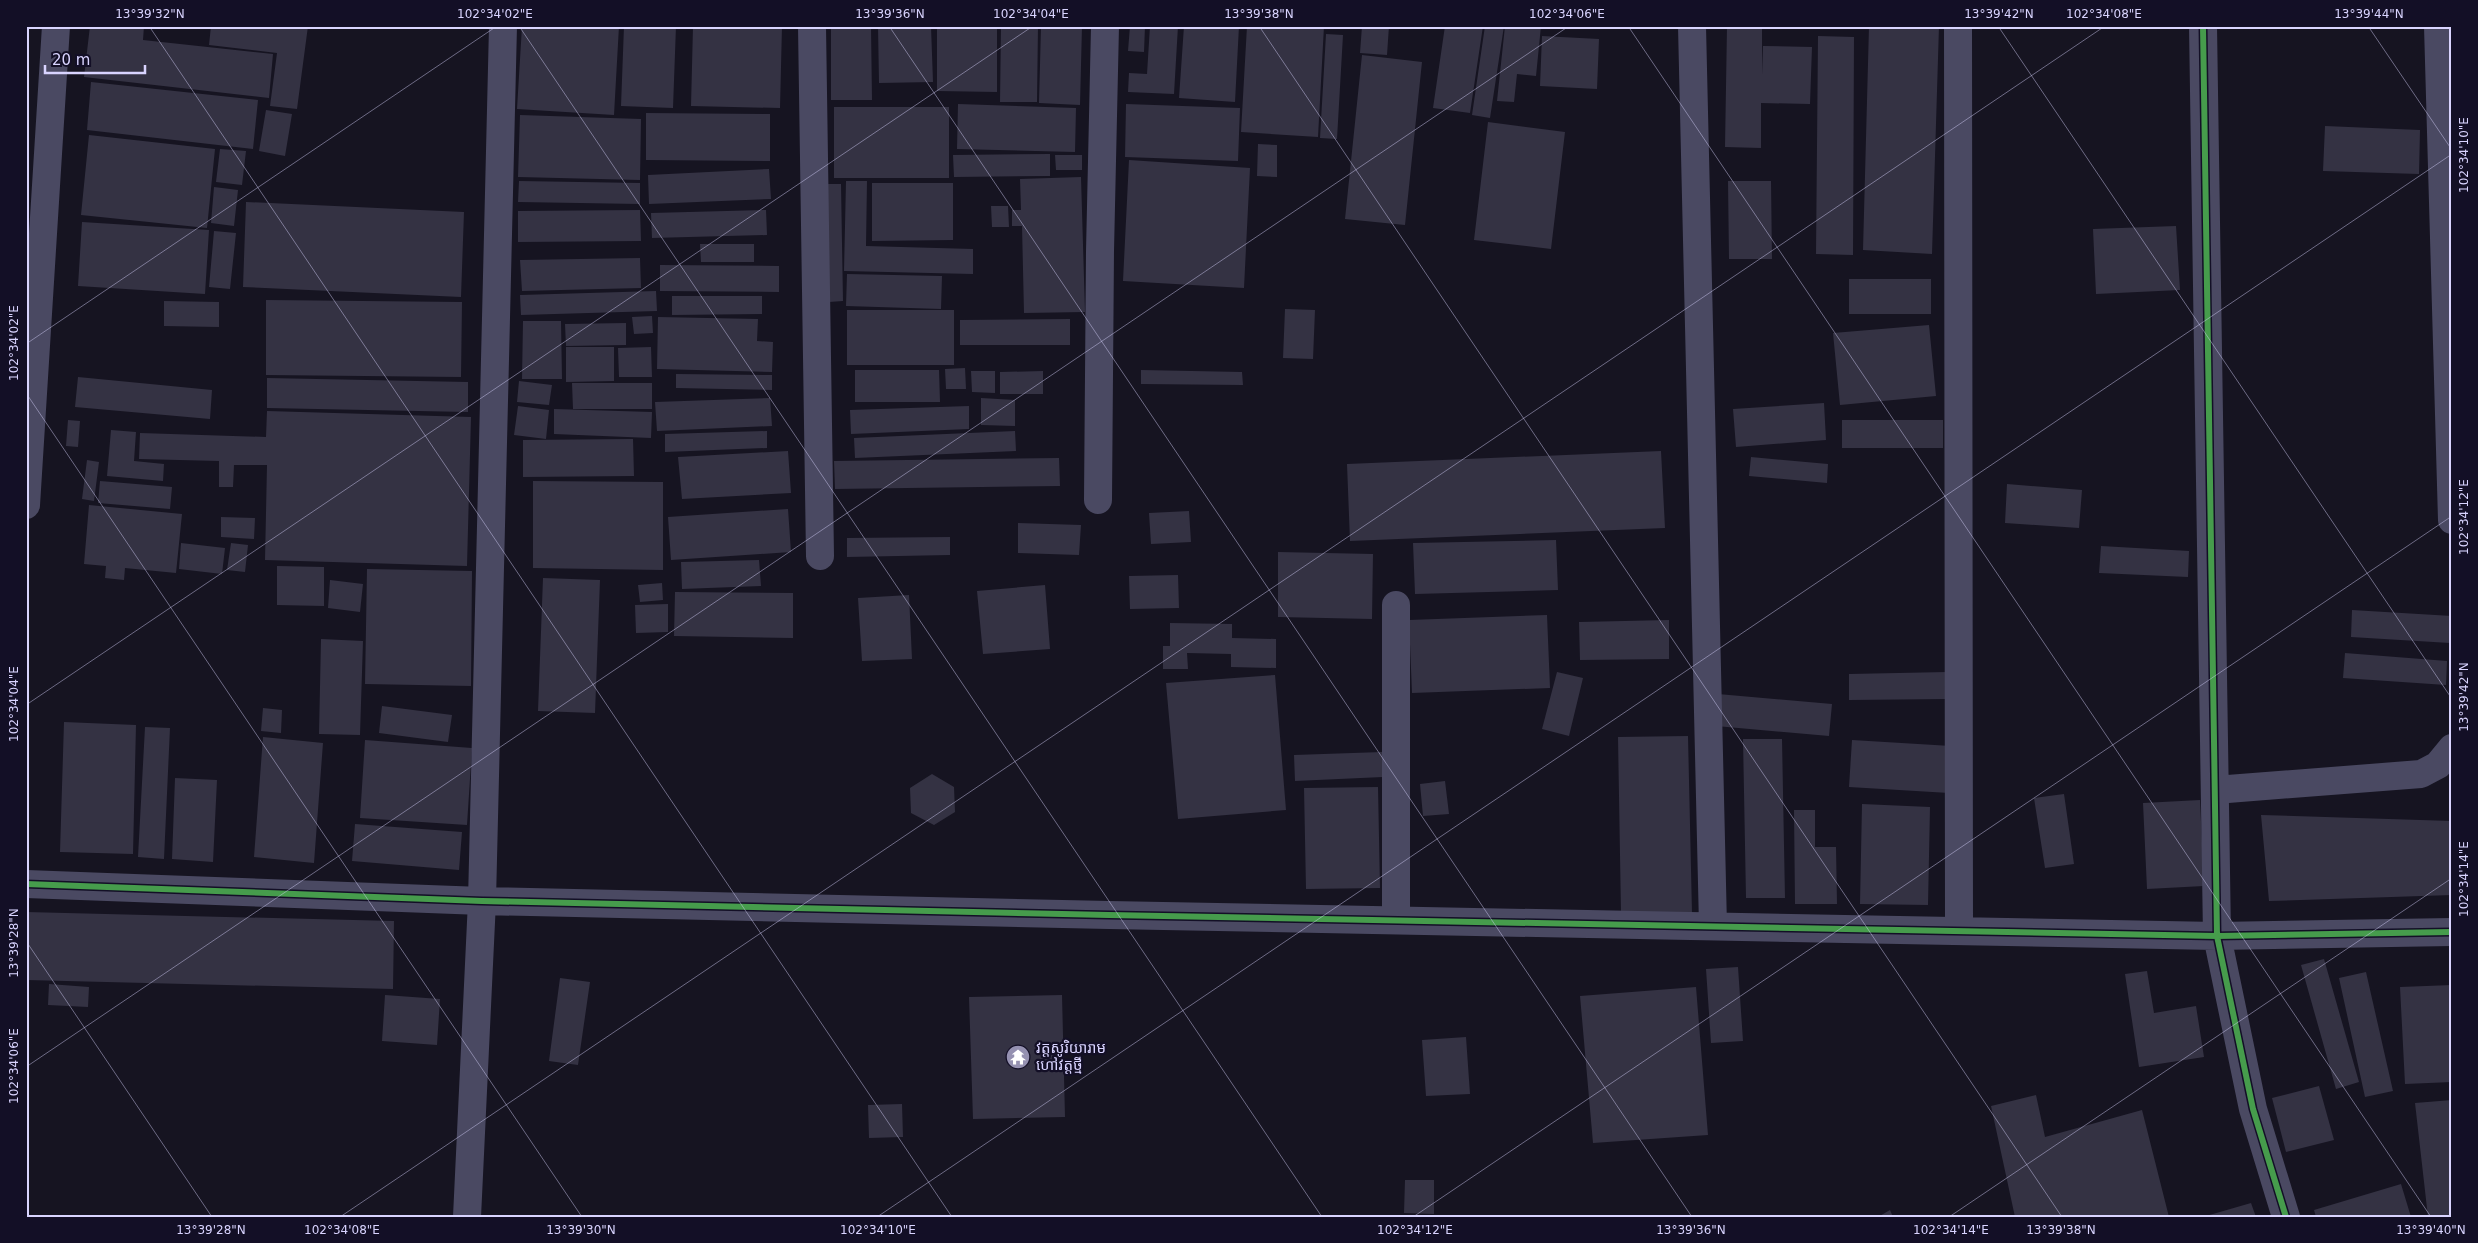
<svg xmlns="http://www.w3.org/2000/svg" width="2478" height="1243" font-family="'DejaVu Sans','Noto Sans Khmer',sans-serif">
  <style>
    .building { fill: #343243 }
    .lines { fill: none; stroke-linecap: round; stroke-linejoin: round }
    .street { stroke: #4a4962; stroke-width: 28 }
    .cycleway-casing { stroke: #130f26; stroke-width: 9 }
    .cycleway { stroke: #469c4c; stroke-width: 6 }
    .ticks { fill: none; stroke: #d9d4ff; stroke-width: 1; stroke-opacity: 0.45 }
    .labels { text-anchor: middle; stroke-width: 4.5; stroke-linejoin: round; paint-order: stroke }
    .poi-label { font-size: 15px; fill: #d9d4ff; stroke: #130f26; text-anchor: start }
    .neatline { fill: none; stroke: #d9d4ff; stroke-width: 2 }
    .ticks-label { font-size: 12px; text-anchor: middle; fill: #d9d4ff }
  </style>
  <rect width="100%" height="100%" fill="#161421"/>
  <path class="building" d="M 90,26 L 144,26 L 143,40 L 273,54 L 269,98 L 84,77 Z
    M 211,26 L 308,26 L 297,109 L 270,106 L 277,53 L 209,45 Z
    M 522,26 L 619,26 L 614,115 L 517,109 Z
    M 624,26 L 676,26 L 673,108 L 621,106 Z
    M 693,26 L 782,26 L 780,108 L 691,106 Z
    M 831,26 L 871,26 L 872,100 L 831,100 Z
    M 878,26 L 931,26 L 933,82 L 879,83 Z
    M 937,26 L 997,26 L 997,92 L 937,91 Z
    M 1001,26 L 1038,26 L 1037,102 L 1000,102 Z
    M 1041,26 L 1082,26 L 1080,105 L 1039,103 Z
    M 1130,26 L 1145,26 L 1144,52 L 1128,51 Z
    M 1150,26 L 1178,26 L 1174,94 L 1128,92 L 1129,73 L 1147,74 Z
    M 1184,26 L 1239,26 L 1235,102 L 1179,98 Z
    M 1247,26 L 1324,26 L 1318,137 L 1241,132 Z
    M 1362,26 L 1389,26 L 1387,55 L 1360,53 Z
    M 1445,26 L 1483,26 L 1470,113 L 1433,108 Z
    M 1485,26 L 1504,26 L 1490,118 L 1472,115 Z
    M 1505,26 L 1541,26 L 1536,76 L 1517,74 L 1514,102 L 1497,101 Z
    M 1727,26 L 1762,26 L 1762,75 L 1763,46 L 1812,47 L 1810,104 L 1761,103 L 1761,148 L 1725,147 Z
    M 1869,26 L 1939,26 L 1932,254 L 1863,250 Z
    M 1326,34 L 1343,35 L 1337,139 L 1320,138 Z
    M 1542,36 L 1599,39 L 1597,89 L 1540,86 Z
    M 1818,36 L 1854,37 L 1853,255 L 1816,254 Z
    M 1362,55 L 1422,62 L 1405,225 L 1345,219 Z
    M 91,82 L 258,100 L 253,149 L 87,130 Z
    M 958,104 L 1076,108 L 1075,152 L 957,149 Z
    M 1126,104 L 1240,108 L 1238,161 L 1125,157 Z
    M 834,107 L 949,107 L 949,178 L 834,178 Z
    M 266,110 L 292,114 L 285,156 L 259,151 Z
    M 646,113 L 770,114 L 770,161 L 646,160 Z
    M 520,115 L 641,119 L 640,180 L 518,177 Z
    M 1488,122 L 1565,132 L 1551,249 L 1474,240 Z
    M 2325,126 L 2420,130 L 2419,174 L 2323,171 Z
    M 89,135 L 215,149 L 207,228 L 81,215 Z
    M 1258,144 L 1277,145 L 1277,177 L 1257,176 Z
    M 220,149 L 246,151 L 242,185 L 216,182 Z
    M 1050,154 L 1050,176 L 954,177 L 953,155 Z
    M 1055,155 L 1082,155 L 1082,170 L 1056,170 Z
    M 1129,160 L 1250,168 L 1244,288 L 1123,281 Z
    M 769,169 L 771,199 L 649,204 L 648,175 Z
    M 1081,177 L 1085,312 L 1024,313 L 1022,226 L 1012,226 L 1012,210 L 1021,210 L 1020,179 Z
    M 519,181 L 640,183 L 640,204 L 518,202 Z
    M 846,181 L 867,181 L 866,246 L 973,249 L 973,274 L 844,271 Z
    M 1728,181 L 1771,181 L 1772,259 L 1729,259 Z
    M 872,183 L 953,183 L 953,240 L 872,241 Z
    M 827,184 L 841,184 L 843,301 L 829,302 Z
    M 214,187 L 238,190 L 234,226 L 211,223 Z
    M 246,202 L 464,212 L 461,297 L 243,287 Z
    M 991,206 L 1008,206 L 1009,227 L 992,227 Z
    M 640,210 L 641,241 L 518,242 L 518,211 Z
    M 766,210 L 767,235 L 652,238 L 651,213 Z
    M 82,222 L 209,230 L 205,294 L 78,286 Z
    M 2176,226 L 2180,290 L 2096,294 L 2093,229 Z
    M 214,231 L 236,233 L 230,289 L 209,287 Z
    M 700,244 L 754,244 L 754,262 L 701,262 Z
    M 640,258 L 641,288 L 522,291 L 520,260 Z
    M 660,265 L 779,266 L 779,292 L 660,291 Z
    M 847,274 L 942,276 L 941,309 L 846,306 Z
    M 1849,279 L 1931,279 L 1931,314 L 1849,314 Z
    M 656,291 L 657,311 L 521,315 L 520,295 Z
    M 672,296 L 762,296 L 762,314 L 672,315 Z
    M 266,300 L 462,302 L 461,377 L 266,375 Z
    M 164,301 L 219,302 L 219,327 L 164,326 Z
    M 1285,309 L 1315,310 L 1313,359 L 1283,358 Z
    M 847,310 L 954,310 L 954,365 L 847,365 Z
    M 652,316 L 653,333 L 634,334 L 632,317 Z
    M 658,317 L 758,319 L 757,341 L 773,342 L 772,372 L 657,369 Z
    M 1070,319 L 1070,345 L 960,345 L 960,320 Z
    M 523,321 L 561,321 L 562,379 L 522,379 Z
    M 626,323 L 626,345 L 566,346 L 565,324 Z
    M 1929,325 L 1936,396 L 1840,405 L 1833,333 Z
    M 566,347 L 614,347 L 614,381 L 566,382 Z
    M 651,347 L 652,377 L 619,377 L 618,348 Z
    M 965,368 L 966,389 L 946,389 L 945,369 Z
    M 855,370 L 939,370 L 940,402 L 855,402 Z
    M 1141,370 L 1242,372 L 1243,385 L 1141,384 Z
    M 971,371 L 995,371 L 995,393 L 972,392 Z
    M 1043,371 L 1043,394 L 1000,394 L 1000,372 Z
    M 676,374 L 772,375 L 772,390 L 676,388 Z
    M 78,377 L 212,390 L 210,419 L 75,407 Z
    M 267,378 L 468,382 L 468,412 L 267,408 Z
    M 519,381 L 552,385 L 549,405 L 517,402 Z
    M 572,383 L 652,383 L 652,409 L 573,409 Z
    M 770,398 L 772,426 L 657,431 L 655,402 Z
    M 981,398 L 1015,400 L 1015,426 L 981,425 Z
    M 1824,403 L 1826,440 L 1736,447 L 1733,409 Z
    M 518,406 L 549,410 L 546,439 L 514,435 Z
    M 969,406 L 969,429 L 851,434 L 850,410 Z
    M 554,409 L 652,412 L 651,438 L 554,434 Z
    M 267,411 L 471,417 L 467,566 L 265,560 L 267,465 L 234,465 L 233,487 L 219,487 L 219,461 L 139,459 L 140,433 L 266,437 Z
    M 68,420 L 80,421 L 78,447 L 66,446 Z
    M 1842,420 L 1943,420 L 1943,448 L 1842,448 Z
    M 111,430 L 136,432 L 134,461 L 164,464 L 163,481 L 107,476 Z
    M 767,431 L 767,448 L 665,452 L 665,434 Z
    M 1015,431 L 1016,451 L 855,458 L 854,438 Z
    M 633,439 L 634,476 L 523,477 L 523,440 Z
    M 788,451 L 791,493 L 682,499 L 678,457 Z
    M 1661,451 L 1665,528 L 1350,541 L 1347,464 Z
    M 1751,457 L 1828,464 L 1827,483 L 1749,476 Z
    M 1059,458 L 1060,486 L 835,489 L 834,461 Z
    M 87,460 L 99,462 L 94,501 L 82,499 Z
    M 100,481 L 172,487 L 170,509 L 98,503 Z
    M 533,481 L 663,482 L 663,570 L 533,568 Z
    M 2007,484 L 2082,490 L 2079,528 L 2005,523 Z
    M 89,505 L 182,514 L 176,573 L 125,568 L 124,580 L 105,578 L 106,566 L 84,564 Z
    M 788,509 L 791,552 L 671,560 L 668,517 Z
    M 1189,511 L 1191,542 L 1151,544 L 1149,513 Z
    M 221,517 L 255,518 L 254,539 L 221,537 Z
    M 1018,523 L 1081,525 L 1079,555 L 1018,553 Z
    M 950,537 L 950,555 L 847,557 L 847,538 Z
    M 1556,540 L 1558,590 L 1415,594 L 1413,543 Z
    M 181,543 L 225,548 L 222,574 L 179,569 Z
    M 231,543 L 248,545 L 245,572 L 227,570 Z
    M 2101,546 L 2189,551 L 2188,577 L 2099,573 Z
    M 1278,552 L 1373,554 L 1372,619 L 1278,617 Z
    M 759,560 L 761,586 L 682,589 L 681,562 Z
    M 277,566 L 324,567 L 324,606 L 277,605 Z
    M 367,569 L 472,571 L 471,686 L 365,684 Z
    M 1178,575 L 1179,608 L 1130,609 L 1129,576 Z
    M 543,578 L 600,580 L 595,713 L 538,711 Z
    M 330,580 L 363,584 L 360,612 L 328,608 Z
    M 662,583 L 663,600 L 640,602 L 638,585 Z
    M 1045,585 L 1050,649 L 983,654 L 977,591 Z
    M 675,592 L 793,593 L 793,638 L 674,636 Z
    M 909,595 L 912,659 L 862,661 L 858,598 Z
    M 668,604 L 668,632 L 636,633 L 635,605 Z
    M 2352,610 L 2452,616 L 2450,643 L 2351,637 Z
    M 1547,615 L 1550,688 L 1412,693 L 1409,620 Z
    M 1669,620 L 1669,659 L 1580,660 L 1579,622 Z
    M 1170,623 L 1232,624 L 1232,638 L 1276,639 L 1276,668 L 1231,667 L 1231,654 L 1187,653 L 1188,669 L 1163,669 L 1163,646 L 1170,646 Z
    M 321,639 L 363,641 L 360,735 L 319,734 Z
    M 2345,653 L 2447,661 L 2446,685 L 2343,678 Z
    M 1557,672 L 1583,678 L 1569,736 L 1542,729 Z
    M 1947,672 L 1947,699 L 1849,700 L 1849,674 Z
    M 1275,675 L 1286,810 L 1178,819 L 1166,683 Z
    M 1718,694 L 1832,704 L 1829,736 L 1716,726 Z
    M 382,706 L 452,715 L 448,742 L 379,733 Z
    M 263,708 L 282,710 L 281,733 L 261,731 Z
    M 64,722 L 136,725 L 133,854 L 60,852 Z
    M 145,727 L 170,728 L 164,859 L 138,857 Z
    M 1688,736 L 1692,913 L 1621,914 L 1618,737 Z
    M 263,737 L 323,743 L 314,863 L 254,857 Z
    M 1743,739 L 1782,739 L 1785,898 L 1746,898 Z
    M 365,740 L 472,748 L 467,825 L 360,818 Z
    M 1852,740 L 1951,746 L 1949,793 L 1849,787 Z
    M 1382,752 L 1383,777 L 1295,781 L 1294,755 Z
    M 932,774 L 954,787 L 955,812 L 934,825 L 911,813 L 910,788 Z
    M 175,778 L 217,780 L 213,862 L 172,859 Z
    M 1445,781 L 1449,814 L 1423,816 L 1420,784 Z
    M 1378,787 L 1380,888 L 1306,889 L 1304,788 Z
    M 2064,794 L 2074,864 L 2045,868 L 2034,798 Z
    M 2200,800 L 2204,886 L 2147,889 L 2143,803 Z
    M 1862,804 L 1930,807 L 1928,905 L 1860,904 Z
    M 1794,810 L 1815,810 L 1815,847 L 1836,847 L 1837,904 L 1795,904 Z
    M 2261,815 L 2452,821 L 2452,895 L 2269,901 Z
    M 355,824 L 462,832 L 459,870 L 352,861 Z
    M 26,912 L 394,921 L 393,989 L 26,980 Z
    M 2324,959 L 2359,1082 L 2336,1089 L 2301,965 Z
    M 1738,967 L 1743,1041 L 1711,1043 L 1706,969 Z
    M 2147,971 L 2154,1013 L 2196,1006 L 2204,1057 L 2139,1067 L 2125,974 Z
    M 2366,972 L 2393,1091 L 2365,1097 L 2339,978 Z
    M 560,978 L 590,982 L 578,1065 L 549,1061 Z
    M 49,984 L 89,987 L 88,1007 L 48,1005 Z
    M 2452,985 L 2452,1082 L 2405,1084 L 2400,987 Z
    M 1696,987 L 1708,1135 L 1593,1143 L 1580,996 Z
    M 385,995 L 440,999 L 437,1045 L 382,1041 Z
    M 1062,995 L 1065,1117 L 973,1119 L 969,997 Z
    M 1466,1037 L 1470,1094 L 1426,1096 L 1422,1040 Z
    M 2319,1086 L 2334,1140 L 2286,1152 L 2272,1098 Z
    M 2036,1095 L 2045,1137 L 2142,1110 L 2169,1217 L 2015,1217 L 1991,1106 Z
    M 2452,1100 L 2452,1217 L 2428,1217 L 2415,1103 Z
    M 902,1104 L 903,1137 L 869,1138 L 868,1105 Z
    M 1405,1180 L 1434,1180 L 1434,1214 L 1404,1213 Z
    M 2401,1184 L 2411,1217 L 2316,1217 L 2314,1210 Z
    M 2251,1203 L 2256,1217 L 2206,1217 L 2206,1216 Z
    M 1890,1210 L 1893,1217 L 1878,1217 Z"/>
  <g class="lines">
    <path class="street" d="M 812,26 L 820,556
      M 1692,26 L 1713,926
      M 1958,26 L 1959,931
      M 2203,26 L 2217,936 L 2253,1109 L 2286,1217
      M 2438,26 L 2452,520
      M 1098,500 L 1100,251 L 1105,26
      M 26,505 L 56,26
      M 1396,605 L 1396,920
      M 2215,790 L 2421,774 L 2438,765 L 2452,748
      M 26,884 L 482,901 L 1109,915 L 2217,936 L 2452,932
      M 467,1217 L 482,901 L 503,26"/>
    <g class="cycleway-casing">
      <path id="cycleway" d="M 2203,26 L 2217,936 L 2253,1109 L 2286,1217
        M 26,884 L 482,901 L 1109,915 L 2217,936 L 2452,932"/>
    </g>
    <use href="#cycleway" class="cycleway"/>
  </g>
  <path class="ticks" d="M 149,26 L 952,1217M 519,26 L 1322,1217M 889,26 L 1692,1217M 1259,26 L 2062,1217M 1628,26 L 2431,1217M 1998,26 L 2452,699M 2368,26 L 2452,150M 26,344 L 497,26M 26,393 L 582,1217M 26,705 L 1033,26M 26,941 L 212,1217M 26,1067 L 1569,26M 340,1217 L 2105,26M 877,1217 L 2452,154M 1413,1217 L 2452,516M 1949,1217 L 2452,878"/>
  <defs>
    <g id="temple-disc" transform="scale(1.25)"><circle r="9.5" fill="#9591b1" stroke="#130f26"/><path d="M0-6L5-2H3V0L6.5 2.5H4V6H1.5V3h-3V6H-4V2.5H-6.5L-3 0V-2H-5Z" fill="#fff"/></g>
  </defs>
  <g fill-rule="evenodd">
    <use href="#temple-disc" x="1018" y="1057"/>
  </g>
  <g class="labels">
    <g class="poi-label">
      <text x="1036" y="1053">វត្តសូរិយារាម<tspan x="1036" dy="17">ហៅវត្តថ្មី</tspan></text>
    </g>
  </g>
  <rect width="2478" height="1243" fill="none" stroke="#130f26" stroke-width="55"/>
  <path d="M45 65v8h100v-8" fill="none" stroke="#d9d4ff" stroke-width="2.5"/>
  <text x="52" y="65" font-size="15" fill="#d9d4ff" stroke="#130f26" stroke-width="4" paint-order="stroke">20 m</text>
  <rect x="28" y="28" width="2422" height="1188" class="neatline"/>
  <g class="ticks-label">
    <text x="150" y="18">13°39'32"N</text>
    <text x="495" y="18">102°34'02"E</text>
    <text x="890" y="18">13°39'36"N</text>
    <text x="1031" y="18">102°34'04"E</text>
    <text x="1259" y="18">13°39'38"N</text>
    <text x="1567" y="18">102°34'06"E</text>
    <text x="1999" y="18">13°39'42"N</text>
    <text x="2104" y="18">102°34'08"E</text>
    <text x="2369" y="18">13°39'44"N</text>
    <text transform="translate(2464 155) rotate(-90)" y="4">102°34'10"E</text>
    <text transform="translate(14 343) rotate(-90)" y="4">102°34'02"E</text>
    <text transform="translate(2464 517) rotate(-90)" y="4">102°34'12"E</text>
    <text transform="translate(2464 697) rotate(-90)" y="4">13°39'42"N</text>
    <text transform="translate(14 704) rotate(-90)" y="4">102°34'04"E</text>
    <text transform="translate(2464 879) rotate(-90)" y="4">102°34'14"E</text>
    <text transform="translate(14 943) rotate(-90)" y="4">13°39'28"N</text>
    <text transform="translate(14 1066) rotate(-90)" y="4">102°34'06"E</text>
    <text x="211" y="1234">13°39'28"N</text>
    <text x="342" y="1234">102°34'08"E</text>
    <text x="581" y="1234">13°39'30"N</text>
    <text x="878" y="1234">102°34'10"E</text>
    <text x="1415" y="1234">102°34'12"E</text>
    <text x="1691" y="1234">13°39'36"N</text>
    <text x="1951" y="1234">102°34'14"E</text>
    <text x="2061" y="1234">13°39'38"N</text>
    <text x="2431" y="1234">13°39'40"N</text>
  </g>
</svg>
